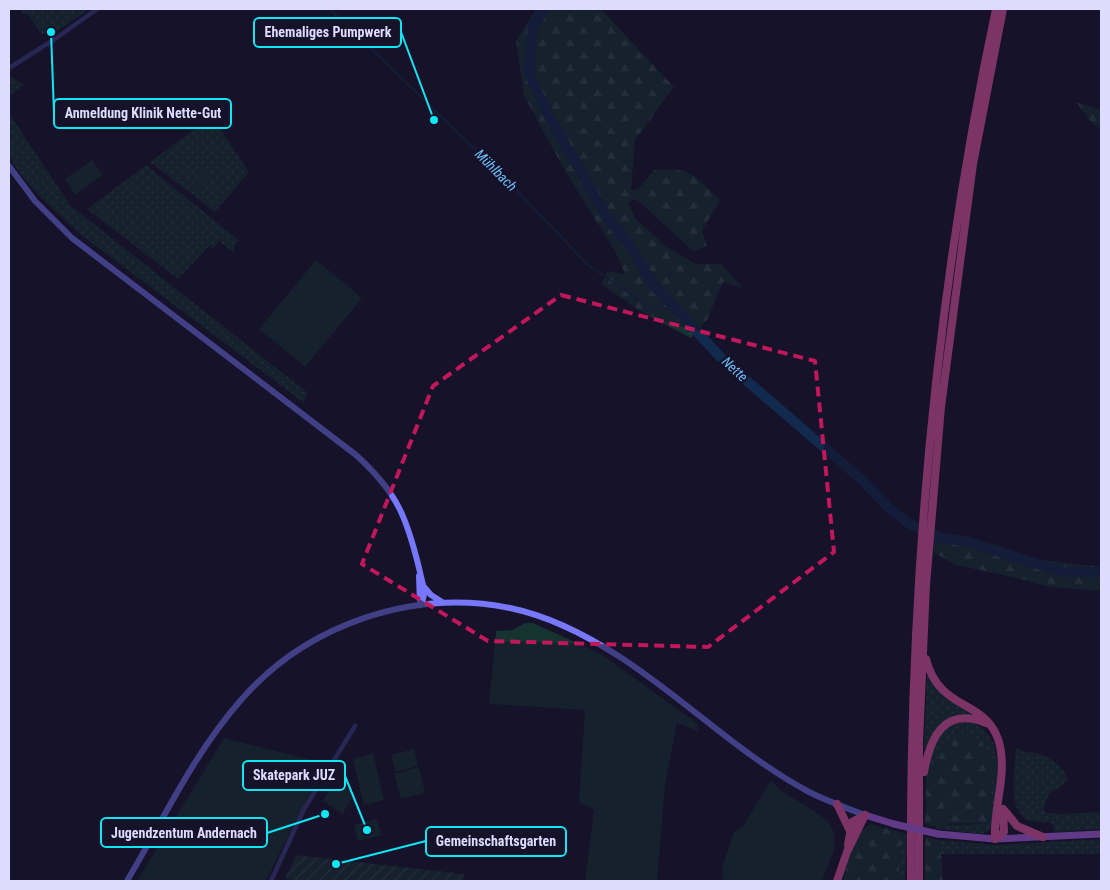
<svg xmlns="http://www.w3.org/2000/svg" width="1110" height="890" font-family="'Roboto Condensed',sans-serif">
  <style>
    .grass { fill: url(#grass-dots) }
    .forest { fill: url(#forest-firs) }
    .garden { fill: url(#garden-furrows) }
    .pitch { fill: #153331 }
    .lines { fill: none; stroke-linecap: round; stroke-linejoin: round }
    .stream { stroke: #112a4e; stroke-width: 2 }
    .river { stroke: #112a4e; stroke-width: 10 }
    .street { stroke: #3f3f86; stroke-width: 4.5 }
    .secondary { stroke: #7778f9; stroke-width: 6 }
    .primary { stroke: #bd68f9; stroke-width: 7 }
    .highway { stroke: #f85cad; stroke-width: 8 }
    .primary-bridge { stroke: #bd68f9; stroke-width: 7 }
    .marked { fill: none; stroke: #c2185b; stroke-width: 4; stroke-dasharray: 10 6; stroke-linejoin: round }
    .labels { text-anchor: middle; stroke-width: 5; stroke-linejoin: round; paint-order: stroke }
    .water-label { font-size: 14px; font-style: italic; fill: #6ebef9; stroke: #15122a }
    .leader { fill: none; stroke: #10e7f5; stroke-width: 2 }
    .callout-dot { fill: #10e7f5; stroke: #15122a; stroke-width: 2 }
    .callout { fill: #15122a; stroke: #10e7f5; stroke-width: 2 }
    .callout-label { font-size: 14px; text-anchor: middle; font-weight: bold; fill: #dedcfe }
  </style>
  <defs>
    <pattern id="grass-dots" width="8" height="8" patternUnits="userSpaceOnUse" patternTransform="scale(1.25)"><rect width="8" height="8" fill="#153331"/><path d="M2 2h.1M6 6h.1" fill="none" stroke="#375050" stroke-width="1.8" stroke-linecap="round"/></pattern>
    <pattern id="forest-firs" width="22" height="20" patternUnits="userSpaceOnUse" patternTransform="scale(1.25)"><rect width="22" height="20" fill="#153331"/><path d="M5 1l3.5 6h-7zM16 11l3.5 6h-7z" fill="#375050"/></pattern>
    <pattern id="garden-furrows" width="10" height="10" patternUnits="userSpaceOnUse" patternTransform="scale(1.25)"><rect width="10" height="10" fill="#153331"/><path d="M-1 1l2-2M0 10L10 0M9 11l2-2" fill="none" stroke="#375050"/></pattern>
  </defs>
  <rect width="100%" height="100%" fill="#15122a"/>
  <path class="grass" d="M 20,9 L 89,9 L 56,32 L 53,27 L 42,35 L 28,14 L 23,14 Z
    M 9,75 L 24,85 L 9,96 Z
    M 9,113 L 70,205 L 308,393 L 304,403 L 80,234 C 65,220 11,172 9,153 C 7,140 9,126 9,113 Z
    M 212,117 L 249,172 L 215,212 L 150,162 Z
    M 146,165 L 240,241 L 235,245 L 234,253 L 219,241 L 213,249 L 209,246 L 178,279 L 87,209 Z
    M 927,676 L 929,676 C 940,699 963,707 983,720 C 955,722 937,717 927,747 L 924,747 Z
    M 966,721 C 1013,731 995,795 992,829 L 982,834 L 937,829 L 937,824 L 965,825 L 988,823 L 994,756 L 945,747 L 926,781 C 929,751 933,727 966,721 Z
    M 1016,748 C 1024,753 1031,752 1040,754 C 1052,758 1066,769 1068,781 L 1049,794 L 1044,808 L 1045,812 L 1059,814 L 1101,812 L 1101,829 L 1054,832 L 1052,823 C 1045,822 1035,822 1028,820 C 1006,810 1015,767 1016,748 Z
    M 336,781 L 355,794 L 342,814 L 323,801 Z
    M 903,833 L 907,834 L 905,881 L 898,881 Z
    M 1101,839 L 1101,854 L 941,854 L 940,840 L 996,845 Z"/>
  <path class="forest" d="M 536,9 L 601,9 L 674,87 L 635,140 L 631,190 L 638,189 L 654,170 C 692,166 694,176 720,200 L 702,231 L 707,246 L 694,252 L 636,199 L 628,202 L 636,219 L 667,247 L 696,264 L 721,264 L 743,288 L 723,282 L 707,320 L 691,338 L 640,311 L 601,284 L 608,271 L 625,274 L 616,253 L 564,169 L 524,96 L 516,41 Z
    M 1076,102 L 1101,110 L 1101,129 L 1092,123 Z
    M 936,533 L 997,545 L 1035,559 L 1101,567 L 1101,591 L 1049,587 L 1017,578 L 956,565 L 933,552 Z
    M 960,735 L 981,741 L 985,749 L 994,756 L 988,823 L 937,824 L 937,827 L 925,824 L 926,781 L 945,747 Z
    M 871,824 L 903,833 L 898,881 L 843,881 C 848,865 854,832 871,824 Z
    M 925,837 L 940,840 L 943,881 L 925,881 Z"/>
  <path class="garden" d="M 296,855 L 464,874 L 464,881 L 308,881 L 285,879 Z"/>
  <path class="pitch" d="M 92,160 L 103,175 L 75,195 L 65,179 Z
    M 202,172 L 208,177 L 197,190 L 191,185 Z
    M 316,260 L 362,298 L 305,367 L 259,329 Z
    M 525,623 L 533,623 L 601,654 L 697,723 L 698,731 L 677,723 L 665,784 L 657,881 L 585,881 L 594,810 L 579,802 L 585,710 L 489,704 L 496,631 L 513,630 Z
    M 224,738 L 328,764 L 307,798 L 266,881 L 137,881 Z
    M 414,749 L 418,766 L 395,772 L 391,755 Z
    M 373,753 L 384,800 L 364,805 L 353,759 Z
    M 419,767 L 425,793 L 401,799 L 394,774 Z
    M 771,780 C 786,802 836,812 835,840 C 835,853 826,869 822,881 L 723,881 L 722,868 L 734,832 L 743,826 Z
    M 337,783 L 346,789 L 333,807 L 325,801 Z
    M 347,789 L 353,794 L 341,812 L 334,808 Z
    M 376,819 L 382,835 L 358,841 L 354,825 Z"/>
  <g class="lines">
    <path class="stream" d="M 330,9 L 506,179 L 588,265 L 651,308 L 675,308"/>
    <path class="river" d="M 545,9 L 533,26 L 529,73 L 547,113 L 608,219 L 630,246 L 655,287 L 726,363 L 862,480 L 890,509 L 910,524 L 941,538 L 965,541 L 1063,572 L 1101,572"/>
    <path class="street" d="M 9,68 L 55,39 L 97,9
      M 271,881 L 304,809 L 355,726"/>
    <path class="secondary" d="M 9,166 L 35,201 L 72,238 L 356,455 C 398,493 407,518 420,572 C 422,584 428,594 420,605
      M 419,576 L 420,605
      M 425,588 L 431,595 L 442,602
      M 127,881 C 163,820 194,753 241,700 C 306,625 412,588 510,608 C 549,616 586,635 620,657 C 685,699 740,755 809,792 C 827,801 846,808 865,815"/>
    <path class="primary" d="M 865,815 L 894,824
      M 938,834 L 995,839 L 1101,834"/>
    <path class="highway" d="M 926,659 C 939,711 984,699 998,739 C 1009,771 993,807 995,839 L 1004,832 L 1003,809
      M 924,772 C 930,738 944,706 986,723
      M 837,804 L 850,831
      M 1005,811 L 1017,826 L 1043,837
      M 848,845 L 852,822 L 865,815
      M 837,881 L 847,852 L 865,815
      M 911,881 C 909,589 935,295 996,9
      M 919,881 L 919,742 L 926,585 L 941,407 L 973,164 L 1003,9"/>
    <path class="primary-bridge" d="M 894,824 L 938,834"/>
  </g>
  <path d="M0 0H1110V890H0ZM 561,295 L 815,361 L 834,552 L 708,647 L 488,641 L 362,564 L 433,386 Z" fill="#15122a" fill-opacity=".55" fill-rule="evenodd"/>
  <path class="marked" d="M 561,295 L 815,361 L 834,552 L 708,647 L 488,641 L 362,564 L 433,386 Z"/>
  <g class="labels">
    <g class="water-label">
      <text transform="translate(496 170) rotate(45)" y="5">Mühlbach</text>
      <text transform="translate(735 369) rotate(43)" y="5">Nette</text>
    </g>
  </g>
  <path class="leader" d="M434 120L401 32M51 32L54 113M367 830L345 776M325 814L267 833M336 864L426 841"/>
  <g class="callout-dot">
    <circle cx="434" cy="120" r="5"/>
    <circle cx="51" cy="32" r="5"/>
    <circle cx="367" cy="830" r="5"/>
    <circle cx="325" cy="814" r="5"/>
    <circle cx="336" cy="864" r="5"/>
  </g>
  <g class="callout">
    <rect x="254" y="18" width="147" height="29" rx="5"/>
    <rect x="54" y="99" width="177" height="29" rx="5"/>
    <rect x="243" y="761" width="102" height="29" rx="5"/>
    <rect x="101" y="818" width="166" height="29" rx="5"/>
    <rect x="426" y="827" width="140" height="29" rx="5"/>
  </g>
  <g class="callout-label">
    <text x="328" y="37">Ehemaliges Pumpwerk</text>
    <text x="143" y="118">Anmeldung Klinik Nette-Gut</text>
    <text x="294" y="780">Skatepark JUZ</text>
    <text x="184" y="838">Jugendzentum Andernach</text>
    <text x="496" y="846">Gemeinschaftsgarten</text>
  </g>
  <rect width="1110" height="890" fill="none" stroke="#dedcfe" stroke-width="20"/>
</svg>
